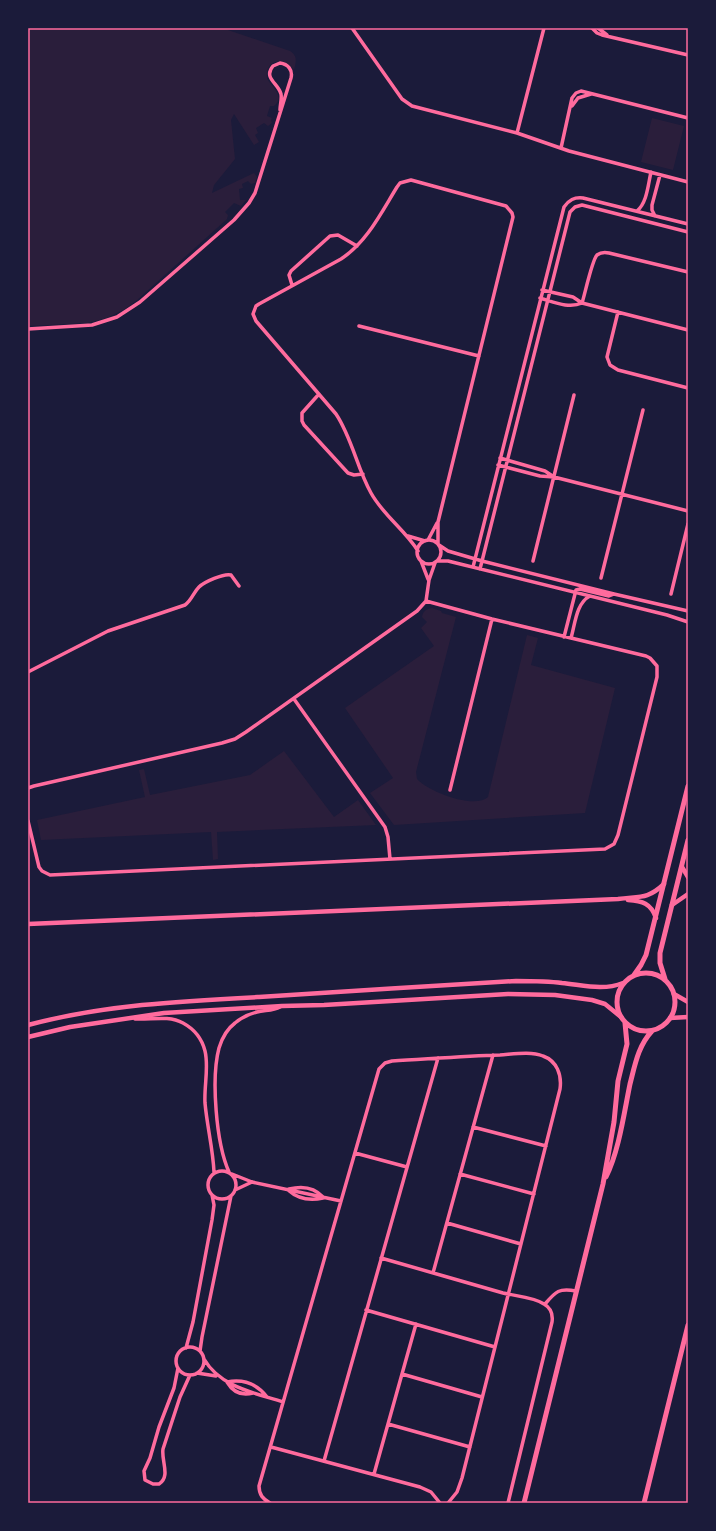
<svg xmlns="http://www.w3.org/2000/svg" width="716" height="1531" font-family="Arial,sans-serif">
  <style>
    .green { fill: #2a1e3b }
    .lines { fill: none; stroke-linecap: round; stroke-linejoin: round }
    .minor { stroke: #ff6b9d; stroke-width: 3.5 }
    .tertiary { stroke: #ff6b9d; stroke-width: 4.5 }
    .secondary { stroke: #ff6b9d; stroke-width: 5 }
    .neatline { fill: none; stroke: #ff6b9d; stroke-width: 1.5 }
  </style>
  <rect width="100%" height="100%" fill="#1b1b3a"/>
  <path class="green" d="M 28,28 L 222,28 L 290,51 C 298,56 296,62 294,70 C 283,56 265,60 267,78 C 271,87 286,96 274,106 L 270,106 L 267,116 L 272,118 L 271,120 L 272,123 L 268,126 L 264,123 L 256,128 L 258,133 L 255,135 L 259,142 L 254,145 L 234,114 L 231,120 L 235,159 L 214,185 L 212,193 L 254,173 L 257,177 L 255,183 L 251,184 L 248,181 L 242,184 L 243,188 L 239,189 L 240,200 L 246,200 L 241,206 L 234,203 L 225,212 L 228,215 L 227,219 L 136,301 L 125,309 L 107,318 L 88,323 L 28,326 Z
    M 652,118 L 684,126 L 673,170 L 641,162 Z
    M 432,608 L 441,611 L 442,613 L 456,617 L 416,772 L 417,779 C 427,791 475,810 488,797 L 527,635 L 538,638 L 531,665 L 615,688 L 585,813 L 394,825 L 370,793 L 393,778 L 345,708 L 434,646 L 421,628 L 427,622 L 422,617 C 423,611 426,609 432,608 Z
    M 284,751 L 334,817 L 358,800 L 376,825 L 217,832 L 218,859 L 213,860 L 211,832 L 41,840 L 37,820 L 145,797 L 139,770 L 144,769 L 150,795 L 250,775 Z"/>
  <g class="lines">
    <path class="minor" d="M 352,28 L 402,99 L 412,106 L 517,133 L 569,151 L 688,182
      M 592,28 L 597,33 L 602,35 L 688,55
      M 598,28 L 607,35
      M 572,106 L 578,98 L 591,94
      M 517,133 L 544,28
      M 561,148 L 572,98 L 576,93 L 581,91 L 688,118
      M 637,211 C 647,203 648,185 651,172
      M 655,216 L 652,210 L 652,205 L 660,175
      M 292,285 L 289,275 L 291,271 L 330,236 L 338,235 L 357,246
      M 542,290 L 573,297 L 582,303 L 688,330
      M 540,298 C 554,302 569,309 582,303
      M 582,303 C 585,294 592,260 597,255 C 601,252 605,252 609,253 L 688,272
      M 618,312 L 607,357 L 610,365 L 618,370 L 688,388
      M 359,326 L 479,356
      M 28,329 L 92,325 L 117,317 L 140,302 L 234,220 L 249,203 L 255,193 L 291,78 C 293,70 288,64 280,63 L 273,66 C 263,78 278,83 281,94 C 282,99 280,105 280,110
      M 319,394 L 302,413 L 302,421 L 304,425 L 348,473 L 354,475 L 363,474
      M 500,458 L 545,471 L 554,477
      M 498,465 L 540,476 L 554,477 L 688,511
      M 408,536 L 425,541
      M 428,540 L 437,523
      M417 552a12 12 0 1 1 24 0a12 12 0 1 1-24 0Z
      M 439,545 L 448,551 L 482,561 L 614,594 L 688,611
      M 418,551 C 405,530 383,515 371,493 C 357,468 352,438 336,414 L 256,321 L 253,314 L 256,306 L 259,304 L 341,259 C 367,242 381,213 397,187 L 400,183 L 411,180 L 506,206 L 512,213 L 513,217 L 438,522 L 438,544
      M 421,561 L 428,579
      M 438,561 L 448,561 L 667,615 L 688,622
      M 533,561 L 574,395
      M 473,567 L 564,207 C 569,200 574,197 583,198 L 688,224
      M 480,569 L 570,212 L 575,207 L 582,205 L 688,232
      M 601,578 L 643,410
      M 671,594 L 688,524
      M 426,601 L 429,580 L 435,563
      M 564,637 L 576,590 L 580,589 L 609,596 L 614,594
      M 571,638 C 575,625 576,603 590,596
      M 28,672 L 108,631 L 185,605 C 192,600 193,593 199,587 C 204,582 224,573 231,575 L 239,586
      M 294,699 L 385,827 L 388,837 L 390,859
      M 28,788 L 34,786 L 222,743 L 235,739 L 246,732 L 417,611 L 426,601 L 492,619 L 646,656 L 650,658 L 657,666 L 657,677 L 618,835 L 614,844 L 605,849 L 50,875 L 42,871 L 39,867 L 28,821
      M 450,790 L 492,619
      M 135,1019 C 151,1020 168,1015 183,1023 C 194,1029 202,1039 205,1051 C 209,1067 204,1086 205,1103 C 207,1126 213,1149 214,1172
      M 473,1127 L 546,1146
      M 355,1153 L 407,1167
      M208 1185a14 14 0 1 1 28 0a14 14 0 1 1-28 0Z
      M 229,1172 C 216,1143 211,1078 219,1048 C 222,1038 227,1029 235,1023 C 241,1018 249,1014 257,1012 C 265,1010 273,1011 280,1007
      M 232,1174 L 252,1182 L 341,1201
      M 460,1174 L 534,1194
      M 289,1189 C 301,1186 314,1187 323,1197
      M 235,1190 L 252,1182
      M 288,1190 C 298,1199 310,1201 323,1198
      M 447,1223 L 521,1244
      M 381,1258 C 422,1270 462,1281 503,1293 C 515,1296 534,1297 544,1304 C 551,1308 553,1315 552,1322 L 508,1503
      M 433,1273 L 493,1055
      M 545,1304 C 556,1291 559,1288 576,1291
      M 366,1310 L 495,1347
      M176 1361a14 14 0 1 1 28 0a14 14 0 1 1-28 0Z
      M 186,1348 L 193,1322 L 212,1220 L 214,1205 L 212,1195
      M 200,1351 L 202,1337 L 231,1196
      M 204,1359 C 220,1387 255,1393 283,1402
      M 178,1368 L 174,1388 L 159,1427 L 150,1458 L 144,1471 L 145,1480 L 153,1484 L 159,1484 C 171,1476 161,1461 163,1449 L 180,1397 L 190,1375
      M 197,1373 L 216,1376
      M 402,1374 L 482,1397
      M 253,1393 C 242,1396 233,1392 227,1382 C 243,1379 257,1384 267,1397
      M 388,1424 L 470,1447
      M 271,1447 L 420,1487 L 431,1492 L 440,1503
      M 324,1461 L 438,1058
      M 374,1474 L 416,1324
      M 270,1503 C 263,1499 259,1495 259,1486 L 379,1069 L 385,1063 L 392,1061 C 428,1059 464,1056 500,1055 C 514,1054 531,1051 543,1056 C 557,1061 562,1075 560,1089 L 462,1478 L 457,1492 L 448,1503"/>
    <path class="tertiary" d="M 682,867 L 688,877
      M 628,900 C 642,901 651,903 656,918
      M 672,905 L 688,894
      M 28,924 L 618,899 C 639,896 647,900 664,884
      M 674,994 L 688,1002
      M 670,1018 L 688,1017
      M 28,1025 C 103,1005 182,1001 259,997 C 345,991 430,986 516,981 C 532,981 547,981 562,983 C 583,985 603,991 623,983
      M 28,1037 L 70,1027 L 164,1013 L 282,1006 L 324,1005 L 508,994 L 555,995 L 592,1000 L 605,1004 L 621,1017"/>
    <path class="secondary" d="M617 1002a29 29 0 1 1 58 0a29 29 0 1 1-58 0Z
      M 634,975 L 641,965 L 646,955 L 688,786
      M 665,979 L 660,963 L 660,953 L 688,840
      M 606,1177 C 619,1151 624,1113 630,1084 C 635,1065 638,1046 652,1031
      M 524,1503 L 603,1184 L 614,1122 L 618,1081 L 627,1044 L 625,1023
      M 644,1503 L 688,1325"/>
  </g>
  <rect width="716" height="1531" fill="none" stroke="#1b1b3a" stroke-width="58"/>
  <rect x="29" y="29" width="658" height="1473" class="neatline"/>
</svg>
